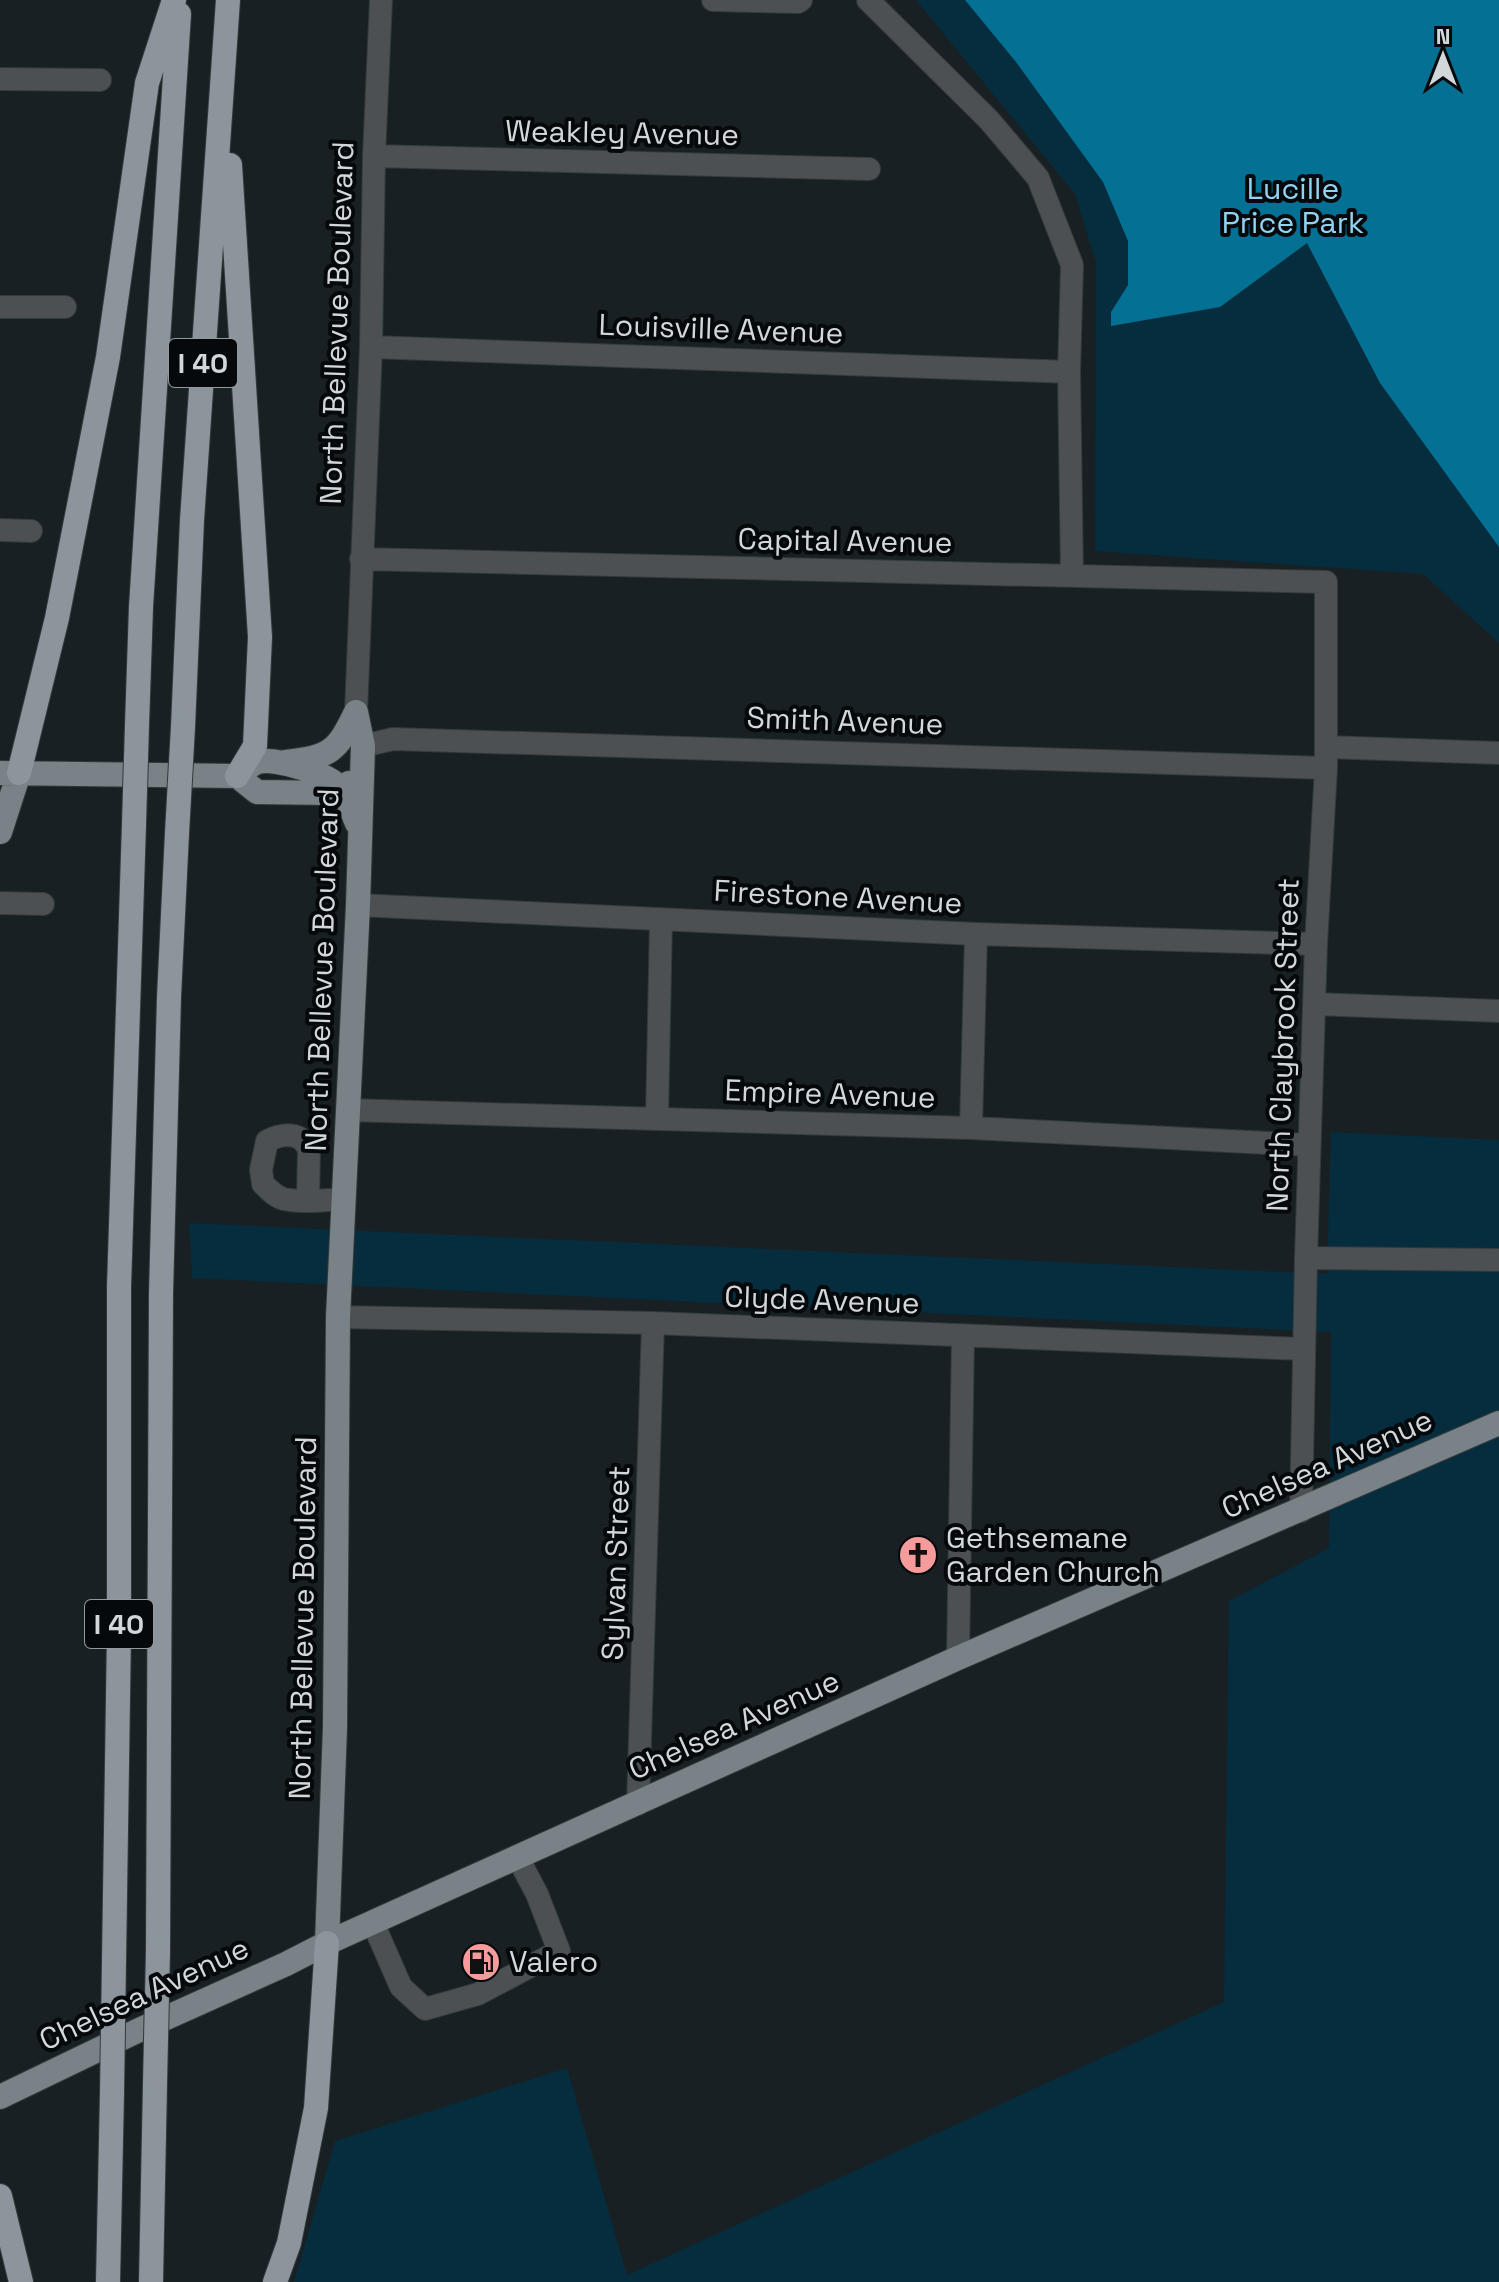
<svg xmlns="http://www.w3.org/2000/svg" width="1499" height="2282" font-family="'Space Grotesk',sans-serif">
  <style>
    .green { fill: #052d3d }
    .water { fill: #047094 }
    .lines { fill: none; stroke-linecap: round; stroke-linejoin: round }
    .minor-casing { stroke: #323a3d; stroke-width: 24 }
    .major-casing { stroke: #323a3d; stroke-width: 26 }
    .highway-casing { stroke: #323a3d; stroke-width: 26 }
    .minor { stroke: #4c5053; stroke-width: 22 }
    .major { stroke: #798286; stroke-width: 24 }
    .highway { stroke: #8b959b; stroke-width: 24 }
    .highway-bridge-casing { stroke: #323a3d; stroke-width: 26; stroke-linecap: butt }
    .highway-bridge { stroke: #8b959b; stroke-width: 24 }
    .labels { text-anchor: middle; stroke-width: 8; stroke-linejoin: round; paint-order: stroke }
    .shield { fill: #06090b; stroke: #95999c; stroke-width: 2 }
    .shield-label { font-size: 28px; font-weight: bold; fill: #d2d7da }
    .street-label { font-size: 30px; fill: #d2d7da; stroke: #06090b }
    .park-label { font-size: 30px; fill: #93d3f2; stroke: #06090b }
    .poi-label { font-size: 30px; fill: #d2d7da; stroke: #06090b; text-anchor: start }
  </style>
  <rect width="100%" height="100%" fill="#182024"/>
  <path class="green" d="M 916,0 L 1499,0 L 1499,643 L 1423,574 L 1095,551 L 1096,263 L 1075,194 Z
    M 1331,1132 L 1499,1140 L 1499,2282 L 294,2282 L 335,2141 L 567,2068 L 627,2275 L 1224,2002 L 1229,1601 L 1329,1548 L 1331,1332 L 192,1278 L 189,1223 L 1327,1274 Z"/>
  <path class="water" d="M 965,0 L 1499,0 L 1499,547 L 1380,383 L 1307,243 L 1220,307 L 1111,326 L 1111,312 L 1128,285 L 1128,241 L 1103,182 L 1016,62 Z"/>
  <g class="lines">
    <g class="minor-casing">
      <path id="minor" d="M 713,0 L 798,2 L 801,0
        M 868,0 L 989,120 L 1038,178 L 1072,265 L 1069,372 L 1072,576
        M 0,79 L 100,80
        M 374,156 L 869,169
        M 0,307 L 65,307
        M 371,347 L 1069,372
        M 0,530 L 31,531
        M 361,559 L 1326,582 L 1326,768 L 1316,944 L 1306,1258 L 1301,1511
        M 356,712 L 371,347 L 374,156 L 381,0
        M 363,746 L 393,739 L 1326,768
        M 1326,747 L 1499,753
        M 0,903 L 43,904
        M 358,905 L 976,934 L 1316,944
        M 1315,1004 L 1499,1011
        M 348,1110 L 971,1128 L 1309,1145
        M 657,1118 L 661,919
        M 971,1128 L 976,934
        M 308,1200 L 309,1150 C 302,1131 282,1133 267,1141 L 261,1170 L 263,1184 C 269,1190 276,1197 284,1199 C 302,1203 326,1200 344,1199
        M 1306,1258 L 1499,1260
        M 338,1317 L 653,1323 L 1304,1349
        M 958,1658 L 963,1336
        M 638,1804 L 653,1323
        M 373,1923 L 401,1987 L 425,2009 L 478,1994 L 559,1951 L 537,1894 L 518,1858"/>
    </g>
    <g class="major-casing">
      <path id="major" d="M 286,762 C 330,757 337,752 356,712
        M 0,773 L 237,776 C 243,772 251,764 258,762 C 276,757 330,774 341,789 C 348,798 352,812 357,823
        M 237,776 L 257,792 L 332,793 L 342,790 L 349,783
        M 0,832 L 19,773
        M 327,1943 L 335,1727 L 338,1317 L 358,905 L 363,746 L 356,712
        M 0,2097 L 137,2031 L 286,1964 L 327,1943 L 958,1658 L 1499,1423"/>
    </g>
    <g class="highway-casing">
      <path id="highway" d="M 230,165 L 260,637 L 255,746 L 237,776
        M 137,725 L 141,607 L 179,14
        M 183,727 L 192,520 L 228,0
        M 19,773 L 57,618 L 108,357 L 147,83 L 174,0
        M 158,1951 L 161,1294 L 169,997 L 177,833
        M 114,1961 L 119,1632 L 119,1287 L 134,824
        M 0,2196 L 21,2282
        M 108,2282 L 112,2093
        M 151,2282 L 155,2084
        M 275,2282 L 289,2243 L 316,2108 L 327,1943"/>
    </g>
    <use href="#minor" class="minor"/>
    <use href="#major" class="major"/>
    <use href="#highway" class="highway"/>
    <g class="highway-bridge-casing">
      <path id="highway-bridge" d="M 134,824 L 137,725
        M 177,833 L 183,727
        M 155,2084 L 158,1951
        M 112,2093 L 114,1961"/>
    </g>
    <use href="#highway-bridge" class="highway-bridge"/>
  </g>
  <defs>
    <g id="church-disc" transform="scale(2)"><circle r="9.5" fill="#f59b9b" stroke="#06090b"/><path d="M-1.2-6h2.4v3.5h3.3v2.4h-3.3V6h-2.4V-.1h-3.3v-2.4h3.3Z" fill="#111"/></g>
    <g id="fuel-disc" transform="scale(2)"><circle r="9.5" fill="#f59b9b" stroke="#06090b"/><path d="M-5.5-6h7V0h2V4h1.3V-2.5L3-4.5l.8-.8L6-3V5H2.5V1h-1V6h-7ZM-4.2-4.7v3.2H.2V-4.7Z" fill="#111"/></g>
  </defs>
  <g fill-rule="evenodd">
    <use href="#church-disc" x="918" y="1555"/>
    <use href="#fuel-disc" x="481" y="1962"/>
  </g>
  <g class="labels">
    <g class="shield">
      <rect x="169" y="339" width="68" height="48" rx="6"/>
      <rect x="85" y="1600" width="68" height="48" rx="6"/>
    </g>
    <g class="shield-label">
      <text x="203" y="373">I 40</text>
      <text x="119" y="1634">I 40</text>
    </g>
    <g class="street-label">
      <text transform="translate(622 133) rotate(1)" y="10">Weakley Avenue</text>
      <text transform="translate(337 323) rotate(-88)" y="10">North Bellevue Boulevard</text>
      <text transform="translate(721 329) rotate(2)" y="10">Louisville Avenue</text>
      <text transform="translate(845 541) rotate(1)" y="10">Capital Avenue</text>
      <text transform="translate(845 721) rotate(2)" y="10">Smith Avenue</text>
      <text transform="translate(838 897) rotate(3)" y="10">Firestone Avenue</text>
      <text transform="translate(322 970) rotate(-88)" y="10">North Bellevue Boulevard</text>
      <text transform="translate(1283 1045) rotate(-88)" y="10">North Claybrook Street</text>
      <text transform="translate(830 1094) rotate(2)" y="10">Empire Avenue</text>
      <text transform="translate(822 1300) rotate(2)" y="10">Clyde Avenue</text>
      <text transform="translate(1327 1464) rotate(-24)" y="10">Chelsea Avenue</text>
      <text transform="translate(616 1563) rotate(-88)" y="10">Sylvan Street</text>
      <text transform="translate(303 1618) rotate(-89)" y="10">North Bellevue Boulevard</text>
      <text transform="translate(734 1725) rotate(-24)" y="10">Chelsea Avenue</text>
      <text transform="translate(144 1994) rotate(-25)" y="10">Chelsea Avenue</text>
    </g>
    <g class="park-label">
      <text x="1293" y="199">Lucille<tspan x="1293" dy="34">Price Park</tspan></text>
    </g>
    <g class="poi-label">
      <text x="946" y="1548">Gethsemane<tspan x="946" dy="34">Garden Church</tspan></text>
      <text x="509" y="1972">Valero</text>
    </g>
  </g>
  <g transform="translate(1443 56)" stroke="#06090b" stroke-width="6" paint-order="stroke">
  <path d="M0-6L14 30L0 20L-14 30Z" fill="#d2d7da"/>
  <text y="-12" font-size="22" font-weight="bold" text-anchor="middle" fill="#d2d7da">N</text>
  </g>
</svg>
